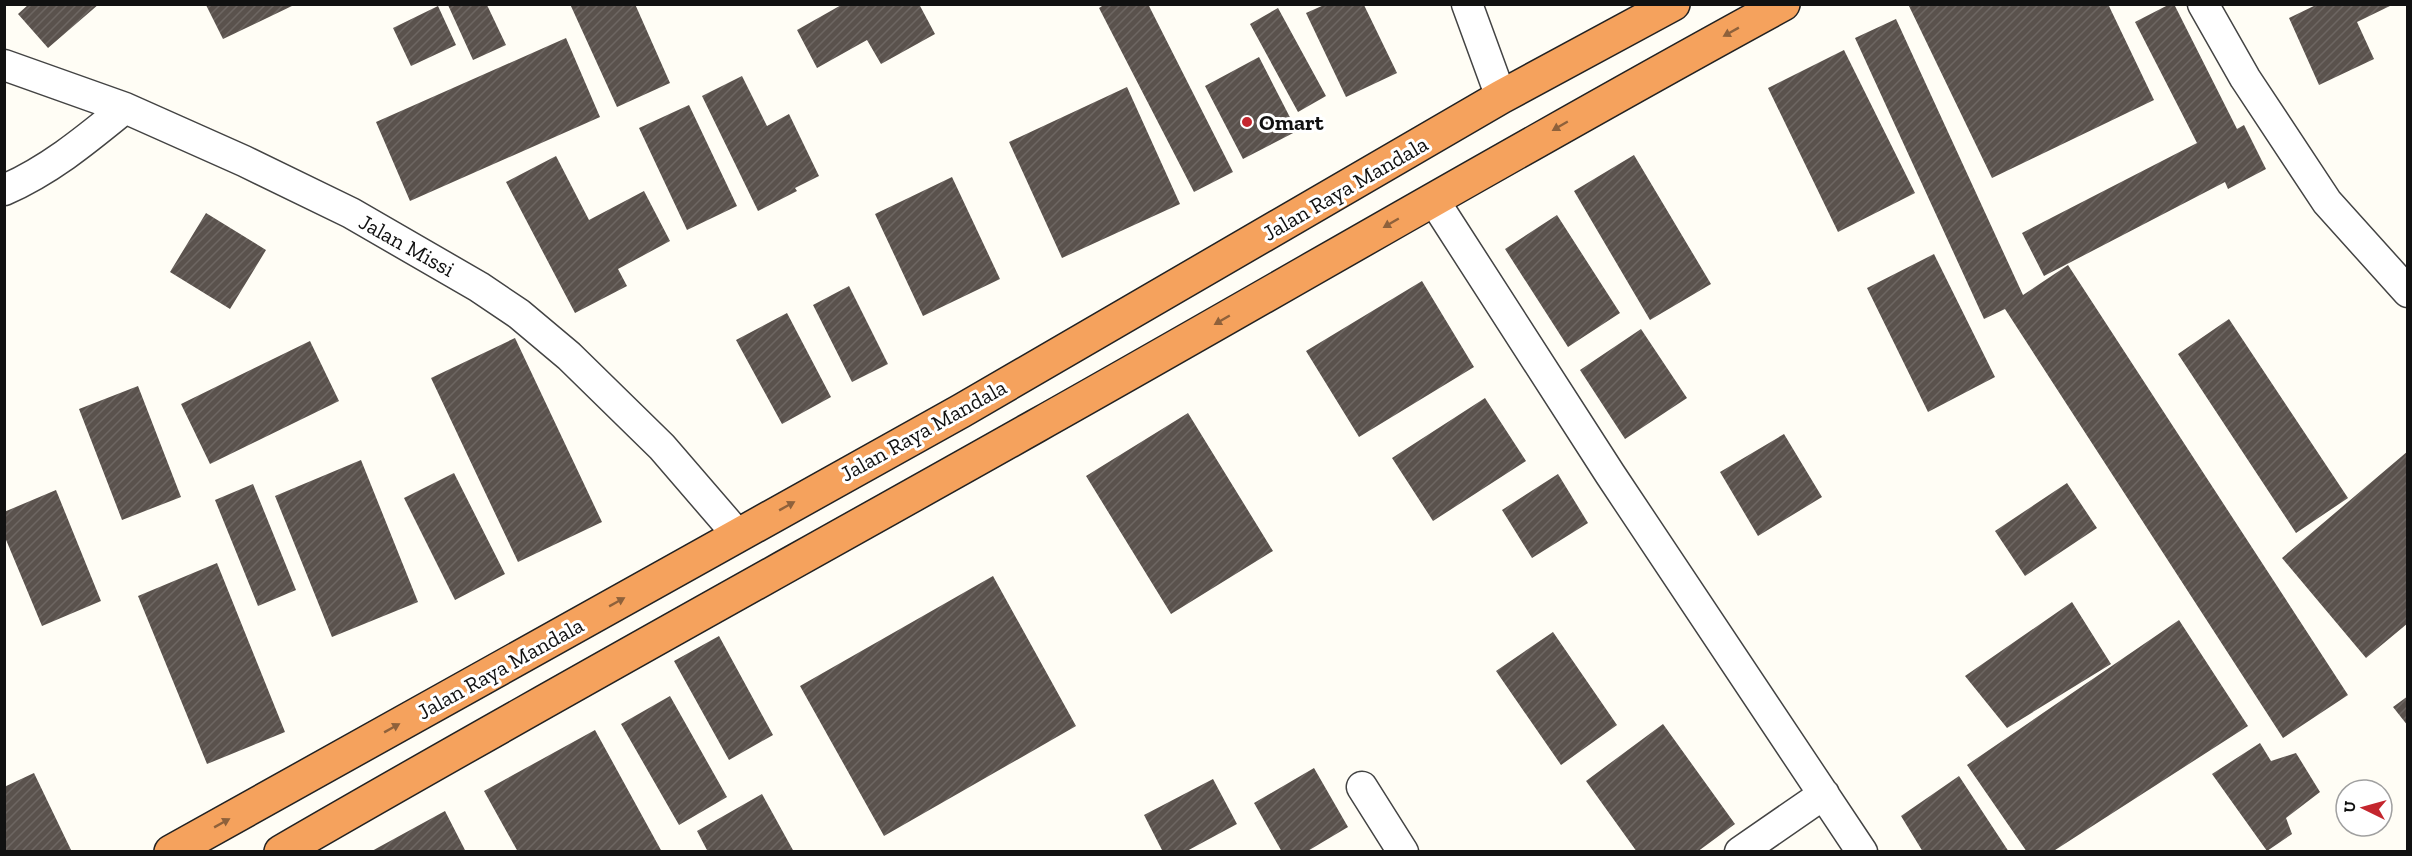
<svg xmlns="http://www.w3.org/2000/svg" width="2412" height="856" font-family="'Zilla Slab',serif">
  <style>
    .building { fill: url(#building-hatch) }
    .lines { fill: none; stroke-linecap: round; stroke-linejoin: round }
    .street-casing { stroke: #444; stroke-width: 33 }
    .highway-casing { stroke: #222; stroke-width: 36 }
    .street { stroke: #fff; stroke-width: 30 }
    .highway { stroke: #f5a25d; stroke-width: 33 }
    .oneway { fill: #8e613b }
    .poi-dot { fill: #c4262e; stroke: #fff; stroke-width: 2 }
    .labels { text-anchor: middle; stroke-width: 6; stroke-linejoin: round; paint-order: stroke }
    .poi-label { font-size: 22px; font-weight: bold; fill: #111; stroke: #fff; text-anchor: start }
    .street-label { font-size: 22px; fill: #111; stroke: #fff }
  </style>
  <defs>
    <pattern id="building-hatch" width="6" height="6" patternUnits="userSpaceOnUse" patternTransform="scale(1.5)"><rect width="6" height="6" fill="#5a524d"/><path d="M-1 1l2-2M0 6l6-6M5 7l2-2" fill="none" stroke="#6d6662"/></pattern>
  </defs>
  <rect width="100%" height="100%" fill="#fffdf5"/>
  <path class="building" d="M 29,4 L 99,4 L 48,48 L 18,14 Z
    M 570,4 L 635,4 L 670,83 L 617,107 Z
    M 843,4 L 919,4 L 935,34 L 881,64 L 867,40 L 817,68 L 797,30 Z
    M 1105,4 L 1148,4 L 1233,172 L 1194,192 L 1099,8 Z
    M 1908,4 L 2108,4 L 2154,100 L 1992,178 Z
    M 2170,4 L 2174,4 L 2237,129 L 2244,125 L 2266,169 L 2228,189 L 2225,182 L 2044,276 L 2022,233 L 2197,143 L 2135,22 Z
    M 2318,4 L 2394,4 L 2357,22 L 2374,59 L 2319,85 L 2289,18 Z
    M 206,5 L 294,5 L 223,39 Z
    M 448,5 L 487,5 L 506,45 L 473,60 Z
    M 1324,5 L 1364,5 L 1397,73 L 1346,97 L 1306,13 Z
    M 438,6 L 456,45 L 411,66 L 393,28 Z
    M 1278,8 L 1326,96 L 1298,112 L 1250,24 Z
    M 1896,19 L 2023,295 L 2068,265 L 2348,695 L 2283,738 L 2005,309 L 1984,319 L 1855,38 Z
    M 566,38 L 600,117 L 410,201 L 376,122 Z
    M 1844,50 L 1915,193 L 1838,232 L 1768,88 Z
    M 1259,57 L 1297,131 L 1243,159 L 1205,86 Z
    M 742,76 L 767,126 L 789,114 L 819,176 L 795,188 L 797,191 L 758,211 L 702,96 Z
    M 1127,87 L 1180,204 L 1062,258 L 1009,142 Z
    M 689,105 L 737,206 L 687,230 L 639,128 Z
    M 1634,155 L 1711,284 L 1650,320 L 1574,191 Z
    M 556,156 L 589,220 L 644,191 L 670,241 L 618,269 L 627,286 L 575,313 L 506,182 Z
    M 952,177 L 1000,279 L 923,316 L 875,214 Z
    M 206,213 L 266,250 L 230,309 L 170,272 Z
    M 1557,215 L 1620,313 L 1568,347 L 1505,249 Z
    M 1934,254 L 1995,377 L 1928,412 L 1867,288 Z
    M 1422,281 L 1474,367 L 1359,437 L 1306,351 Z
    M 849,286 L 888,364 L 852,382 L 813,305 Z
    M 787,313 L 831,397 L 782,424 L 736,340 Z
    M 2229,319 L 2348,498 L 2296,533 L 2178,354 Z
    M 1641,329 L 1687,398 L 1625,439 L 1580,370 Z
    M 515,338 L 602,522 L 518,562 L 431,378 Z
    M 310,341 L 339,401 L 210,464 L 181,404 Z
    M 138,386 L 181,497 L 122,520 L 79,409 Z
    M 1485,398 L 1526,461 L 1433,521 L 1392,458 Z
    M 1188,413 L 1273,551 L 1171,614 L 1086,476 Z
    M 1784,434 L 1822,497 L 1758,536 L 1720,472 Z
    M 2408,451 L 2408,623 L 2366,658 L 2282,558 Z
    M 361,460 L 418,602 L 332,637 L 275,496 Z
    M 454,473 L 505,574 L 455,600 L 404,498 Z
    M 1558,474 L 1588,523 L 1532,558 L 1502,510 Z
    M 2067,483 L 2097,528 L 2025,576 L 1995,531 Z
    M 253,484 L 296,590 L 258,606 L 215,500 Z
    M 56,490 L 101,601 L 42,626 L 4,535 L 4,512 Z
    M 217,563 L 285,732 L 207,764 L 138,596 Z
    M 993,576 L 1076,726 L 884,836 L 800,686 Z
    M 2072,602 L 2111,664 L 2007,728 L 1965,676 Z
    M 2179,620 L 2248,726 L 2052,852 L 2027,852 L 1967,765 Z
    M 1553,632 L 1617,725 L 1561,765 L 1496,671 Z
    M 719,636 L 773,735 L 729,760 L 674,661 Z
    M 670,696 L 727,797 L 679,825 L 621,724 Z
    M 2408,696 L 2408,726 L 2393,707 Z
    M 1663,724 L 1735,824 L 1697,852 L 1637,852 L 1586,781 Z
    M 595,730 L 662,852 L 518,852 L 484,791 Z
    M 2260,743 L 2271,761 L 2296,753 L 2320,792 L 2286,818 L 2292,834 L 2267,851 L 2212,774 Z
    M 1314,768 L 1348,827 L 1306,852 L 1282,852 L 1254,803 Z
    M 34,773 L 72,852 L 4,852 L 4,787 Z
    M 1959,776 L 2009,852 L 1923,852 L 1901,816 Z
    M 1213,779 L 1237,824 L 1185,852 L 1163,852 L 1144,815 Z
    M 762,794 L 794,852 L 708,852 L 697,831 Z
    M 445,811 L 466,852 L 370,852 Z"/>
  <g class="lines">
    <g class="street-casing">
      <path id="street" d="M 1467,4 L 1501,97
        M 2203,4 L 2245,78 L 2327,202 L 2408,292
        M 4,65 L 125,108 L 244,161 L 351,213 L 479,287 L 519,314 L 569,356 L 662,447 L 737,534
        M 4,190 C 50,170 87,139 125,108
        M 1433,199 L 1610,474 L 1862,852
        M 1362,787 L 1403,852
        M 1740,852 L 1824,794"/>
    </g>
    <g class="highway-casing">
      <path id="highway" d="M 171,852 L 961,411 L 1501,97 L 1673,4
        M 281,852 C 531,707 784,568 1036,426 C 1285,286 1531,141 1783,4"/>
    </g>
    <use href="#street" class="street"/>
    <use href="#highway" class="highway"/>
  </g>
  <defs><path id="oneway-solid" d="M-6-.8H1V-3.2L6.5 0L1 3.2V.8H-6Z" transform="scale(1.5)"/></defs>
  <g class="oneway">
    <use href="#oneway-solid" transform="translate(1731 32) rotate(151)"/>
    <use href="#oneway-solid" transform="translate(1560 126) rotate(150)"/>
    <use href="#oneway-solid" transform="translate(1391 223) rotate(150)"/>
    <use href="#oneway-solid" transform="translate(1222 320) rotate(150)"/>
    <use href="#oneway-solid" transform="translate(787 506) rotate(-29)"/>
    <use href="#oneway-solid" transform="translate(617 602) rotate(-29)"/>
    <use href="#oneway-solid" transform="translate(392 728) rotate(-29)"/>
    <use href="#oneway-solid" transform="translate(222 823) rotate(-29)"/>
  </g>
  <circle class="poi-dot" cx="1247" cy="122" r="6"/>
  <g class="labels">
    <g class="poi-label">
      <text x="1259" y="130">Omart</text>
    </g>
    <g class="street-label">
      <text transform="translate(1345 188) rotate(-30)" y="8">Jalan Raya Mandala</text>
      <text transform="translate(407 245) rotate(29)" y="8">Jalan Missi</text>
      <text transform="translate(923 430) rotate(-29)" y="8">Jalan Raya Mandala</text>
      <text transform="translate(500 668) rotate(-29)" y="8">Jalan Raya Mandala</text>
    </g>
  </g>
  <rect width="2412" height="856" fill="none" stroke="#111111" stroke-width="12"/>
  <g transform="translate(2364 808) rotate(275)"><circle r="28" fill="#ffffff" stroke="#a0a0a0" stroke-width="1.5"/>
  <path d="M0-4.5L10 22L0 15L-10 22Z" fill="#c4262e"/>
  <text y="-9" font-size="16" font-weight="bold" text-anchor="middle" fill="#111111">U</text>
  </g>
</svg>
